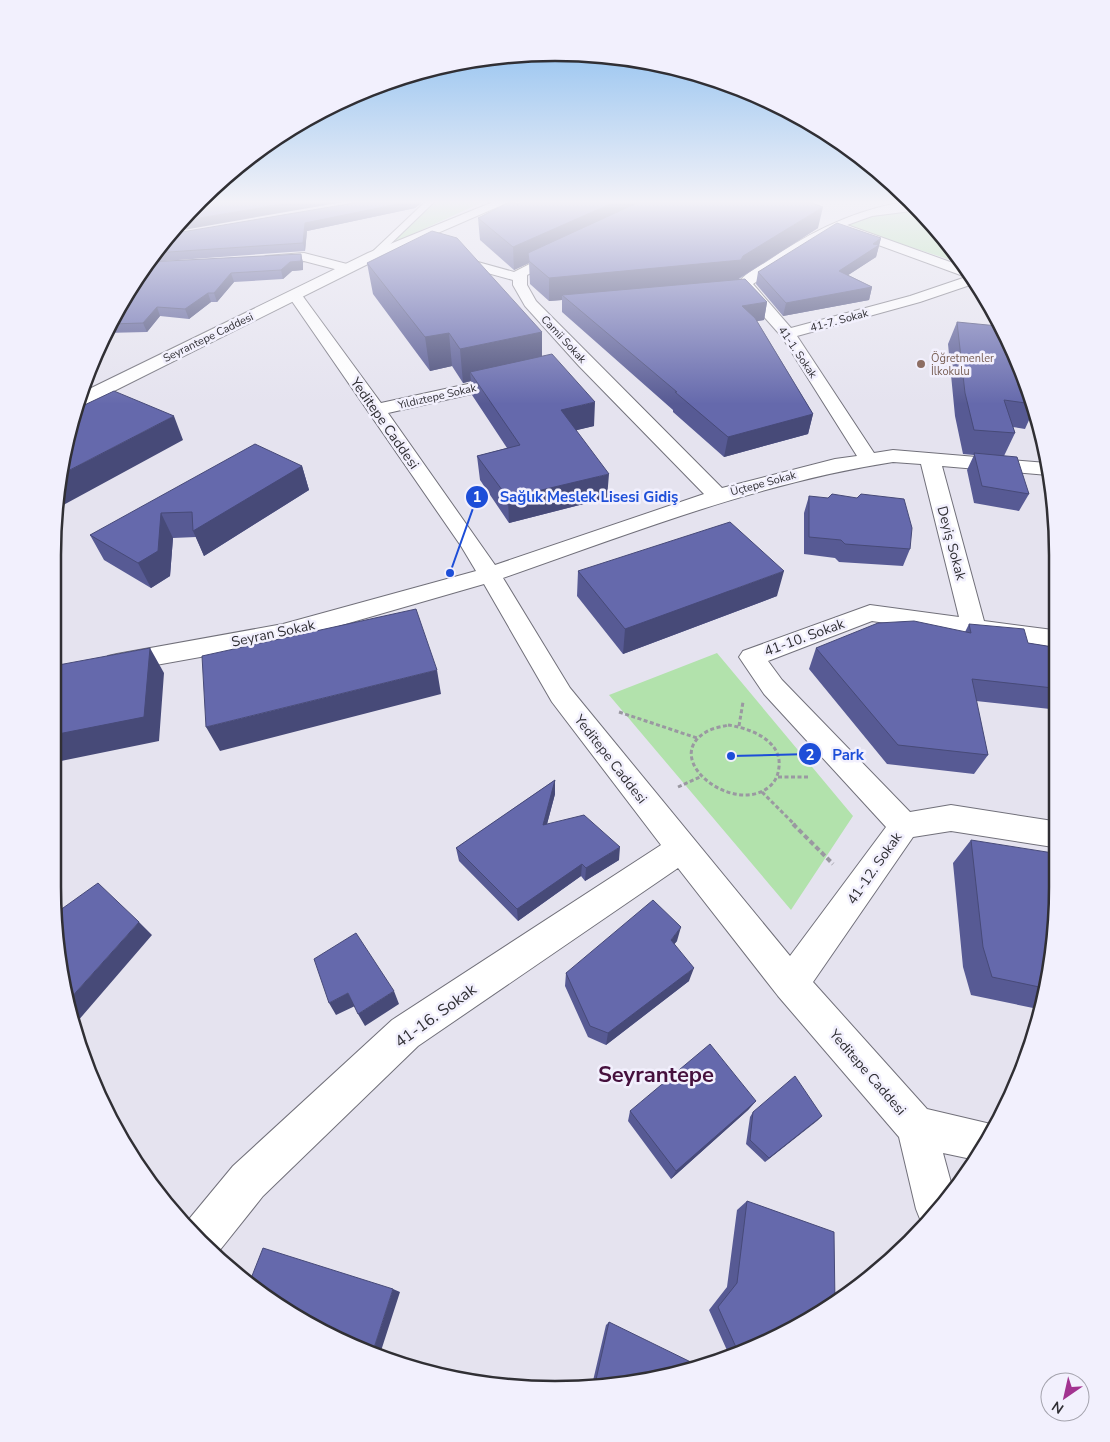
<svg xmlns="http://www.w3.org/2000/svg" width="1110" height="1442" font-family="'Nunito Sans',sans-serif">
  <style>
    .green { fill: #b2e2ac }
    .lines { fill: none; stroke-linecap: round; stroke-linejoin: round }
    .lane-casing { stroke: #71707a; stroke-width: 2 }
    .street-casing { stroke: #71707a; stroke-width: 2 }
    .secondary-casing { stroke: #71707a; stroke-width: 2 }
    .path-far1 { stroke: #9a98a1; stroke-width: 3; stroke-dasharray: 4 2.5; stroke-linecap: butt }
    .path { stroke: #9a98a1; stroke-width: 4; stroke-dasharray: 5 3; stroke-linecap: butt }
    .lane { fill: #fff; fill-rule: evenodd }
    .street { fill: #fff; fill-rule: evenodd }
    .secondary { fill: #fff; fill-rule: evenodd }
    .wall { fill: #575a94 }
    .shaded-wall { fill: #474a78 }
    .building { fill: #6569ac; stroke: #474a78 }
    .education-dot { fill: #8d6e63; stroke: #f2f0fd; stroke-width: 2 }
    .labels { text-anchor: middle; stroke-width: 5; stroke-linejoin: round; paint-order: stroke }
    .far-street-label { font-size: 11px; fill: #302f34; stroke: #f2f0fd }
    .far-education-label { font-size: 11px; fill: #785e54; stroke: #f2f0fd; text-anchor: start }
    .street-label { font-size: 14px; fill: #302f34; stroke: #f2f0fd }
    .near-street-label { font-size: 16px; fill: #302f34; stroke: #f2f0fd }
    .near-district-label { font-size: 22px; font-weight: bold; fill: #46103d; stroke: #f2f0fd }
    .rim { fill: none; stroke: #302f34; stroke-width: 2.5 }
    .leader { fill: none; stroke: #1d4ed8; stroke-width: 2 }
    .callout-dot { fill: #1d4ed8; stroke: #f2f0fd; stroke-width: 2 }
    .mark-label { font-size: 15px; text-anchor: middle; font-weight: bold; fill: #fff }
    .callout-label { font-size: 15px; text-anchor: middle; font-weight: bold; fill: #1d4ed8; stroke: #f2f0fd; stroke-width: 5; stroke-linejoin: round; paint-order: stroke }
  </style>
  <rect width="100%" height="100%" fill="#e5e3ef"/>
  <path class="green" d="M 437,202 L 483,202 L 393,243 L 417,217 Z
    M 918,209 L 963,264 L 840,224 L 873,211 Z
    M 717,653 L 853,816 L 791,910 L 609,695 Z"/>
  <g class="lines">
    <g class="lane-casing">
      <path id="lane" d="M 425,202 L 434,202 L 376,258 L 370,258 L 370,254 Z"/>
    </g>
    <g class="street-casing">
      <path id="street" d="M 893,204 L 914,204 L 919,210 L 872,216 L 847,225 L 967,268 L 976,283 L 920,302 L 797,336 L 874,453 L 893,450 L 1047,463 L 1048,475 L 942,466 L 984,621 L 1053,630 L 1053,648 L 872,621 L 768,661 L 782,680 L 910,812 L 951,805 L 1053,821 L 1053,847 L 951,831 L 913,837 L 813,982 L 927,1109 L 995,1125 L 976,1160 L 943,1153 L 953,1190 L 925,1225 L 922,1224 L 916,1209 L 899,1137 L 778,996 L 678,868 L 418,1046 L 263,1196 L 216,1255 L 200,1243 L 185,1224 L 233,1166 L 392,1020 L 661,845 L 552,702 L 484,584 L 283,642 L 117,672 L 108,670 L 104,663 L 108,656 L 117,654 L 283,624 L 476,571 L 461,546 L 287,294 L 294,290 L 299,291 L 381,403 L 509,375 L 515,376 L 518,380 L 515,384 L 388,413 L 495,565 L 704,494 L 579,366 L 525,306 L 513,285 L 513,280 L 444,261 L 442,258 L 444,255 L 449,254 L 514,272 L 557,250 L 567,250 L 569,253 L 567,256 L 527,275 L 527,285 L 536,301 L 722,488 L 835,459 L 857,456 L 782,337 L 742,292 L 738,283 C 744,274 757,268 766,262 C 806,235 845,214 893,204 ZM 839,229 L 840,231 L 966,277 L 910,296 L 791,328 L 753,284 L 810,246 ZM 893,462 L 921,464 L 959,617 L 870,605 L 743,651 L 739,657 L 764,694 L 886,827 L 790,956 L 570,688 L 503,578 C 632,533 758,483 893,462 Z
        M 304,253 L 351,265 L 353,268 L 346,272 L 304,261 L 266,264 L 259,260 L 266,256 Z"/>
    </g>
    <g class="secondary-casing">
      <path id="secondary" d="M 493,202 L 509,202 L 378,259 L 84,406 L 76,407 L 81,393 L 368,253 Z"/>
    </g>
    <path class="path-far1" d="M 619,712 L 697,738
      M 728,725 C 749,728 782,740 779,767 C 778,775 776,781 769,787 C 733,816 660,759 706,732 C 712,728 721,727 728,725 Z
      M 739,726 L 743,702
      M 778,777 L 809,777
      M 678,787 L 700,777
      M 762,792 L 795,825"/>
    <path class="path" d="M 793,824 L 833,864"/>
    <use href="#lane" class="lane"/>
    <use href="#street" class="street"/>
    <use href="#secondary" class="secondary"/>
  </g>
  <path class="wall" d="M 360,202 L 422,202 L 415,208 L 307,231 L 305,251 L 150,262 L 301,254 L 303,263 L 303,270 L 292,271 L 283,279 L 234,282 L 217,302 L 211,302 L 189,319 L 160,316 L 147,332 L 104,333 L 156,249 Z
    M 518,204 L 818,228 L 739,279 L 767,302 L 764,320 L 757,321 L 813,414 L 808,434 L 724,457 L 673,412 L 673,410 L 562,312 L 562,300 L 549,301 L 530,284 L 529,263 L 514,270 L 480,240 L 478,218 Z
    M 881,238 L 876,257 L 848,275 L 872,287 L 869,300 L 783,316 L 756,284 L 758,272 Z
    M 367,263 L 542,332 L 542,356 L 594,426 L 576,430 L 607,498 L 509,523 L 480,480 L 477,456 L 507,448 L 472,395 L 471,381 L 463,383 L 452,366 L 430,371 L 373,294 Z
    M 957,322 L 1031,393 L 1034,409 L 1025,429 L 1013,427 L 1015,433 L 1004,456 L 1029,494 L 1019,511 L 974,503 L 967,470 L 974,455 L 963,454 L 955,416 L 948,344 Z
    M 302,466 L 309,490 L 204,556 L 196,537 L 173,538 L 170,576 L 151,588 L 104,560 L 90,535 Z
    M 809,496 L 910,549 L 903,566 L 839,562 L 835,558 L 804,554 L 804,513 Z
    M 578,571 L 777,596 L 623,654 L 577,596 Z
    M 969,624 L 1028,643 L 1053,647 L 1053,719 L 1050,709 L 976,701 L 988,755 L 974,774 L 887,764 L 809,669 L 816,648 L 965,632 Z
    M 555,780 L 555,794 L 547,824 L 619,860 L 585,881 L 581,876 L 518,921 L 459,861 L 456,848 Z
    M 971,840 L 1053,953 L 1038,1009 L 971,995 L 963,967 L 953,863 Z
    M 677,941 L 674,944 L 689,981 L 606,1045 L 588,1037 L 565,986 L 566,973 Z
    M 756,1101 L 748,1110 L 671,1179 L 628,1121 L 630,1111 Z
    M 753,1112 L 822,1116 L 765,1162 L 746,1144 L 750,1117 Z
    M 747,1201 L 748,1351 L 730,1357 L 709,1310 L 727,1287 L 737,1210 Z
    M 609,1322 L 685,1372 L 592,1385 L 606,1325 Z"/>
  <path class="shaded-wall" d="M 295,202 L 343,202 L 172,232 L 181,221 Z
    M 408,202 L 422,202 L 415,208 L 307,231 L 305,251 L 303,243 L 305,223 Z
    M 615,202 L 659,202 L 528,253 L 529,263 L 514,270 L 513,247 Z
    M 823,207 L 818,228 L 739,278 L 737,283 L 562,295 L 562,300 L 549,301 L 549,278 L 743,256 Z
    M 881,238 L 876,257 L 836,283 L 839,271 Z
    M 301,254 L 303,263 L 303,270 L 292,271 L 283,279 L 281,270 L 290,262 Z
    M 231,273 L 234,282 L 217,302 L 214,293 Z
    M 872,287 L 869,300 L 783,316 L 786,303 Z
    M 208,293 L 211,302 L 189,319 L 185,309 Z
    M 767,302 L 764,320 L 739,324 L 742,306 Z
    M 157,307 L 160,316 L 147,332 L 143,323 Z
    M 542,332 L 542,365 L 470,372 L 471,381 L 463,383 L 460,349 Z
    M 449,333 L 452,366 L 430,371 L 425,337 Z
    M 595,402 L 594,426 L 561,434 L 561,410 Z
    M 813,414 L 808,434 L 724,457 L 728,437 Z
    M 174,416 L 183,440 L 56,509 L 62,474 Z
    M 302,466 L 309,490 L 204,556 L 193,531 Z
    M 609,474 L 607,498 L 509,523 L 508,498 Z
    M 161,513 L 173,538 L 170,576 L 151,588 L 138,563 Z
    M 784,571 L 777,596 L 623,654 L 625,629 Z
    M 150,648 L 164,673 L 159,741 L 61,761 L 53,751 L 53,735 Z
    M 437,670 L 441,694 L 220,751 L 206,727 Z
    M 555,780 L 555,794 L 543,839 L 543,825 Z
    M 620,847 L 619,860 L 585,881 L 586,868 Z
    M 582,864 L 581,876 L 518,921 L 517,909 Z
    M 139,922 L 152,935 L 77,1022 L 70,1017 L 68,1001 Z
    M 681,927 L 677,941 L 667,953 L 671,940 Z
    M 694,968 L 689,981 L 606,1045 L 608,1033 Z
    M 394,991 L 399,1004 L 365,1026 L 358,1014 Z
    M 348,993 L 355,1006 L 336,1015 L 329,1003 Z
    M 756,1101 L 748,1110 L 671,1179 L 676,1171 Z
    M 822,1116 L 817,1121 L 765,1162 L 769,1158 Z
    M 393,1289 L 400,1292 L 380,1354 L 373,1351 Z"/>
  <path class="building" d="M 198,202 L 295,202 L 181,221 Z
    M 360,202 L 408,202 L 305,223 L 303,243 L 154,253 L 170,234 Z
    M 510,202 L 518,204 L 521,202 L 615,202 L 513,247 L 478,218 Z
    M 639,202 L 809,202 L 823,207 L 743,256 L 741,260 L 549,278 L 529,261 L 528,253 Z
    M 837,223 L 881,238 L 873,244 L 879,245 L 839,271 L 872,287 L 786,303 L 758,272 Z
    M 432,231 L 457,238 L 542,332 L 460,349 L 449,333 L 425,337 L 367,263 Z
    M 301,254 L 301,261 L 290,262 L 281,270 L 231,273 L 214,293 L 208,293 L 185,309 L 157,307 L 143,323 L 110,324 L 148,262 Z
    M 745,279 L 767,302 L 742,306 L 755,318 L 813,414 L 728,437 L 675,392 L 677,392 L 562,295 Z
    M 957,322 L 998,326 L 1031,393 L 1033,404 L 1004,400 L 1015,433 L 974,430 L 965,393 Z
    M 552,354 L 595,402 L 561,410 L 609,474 L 508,498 L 477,456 L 520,445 L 470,372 Z
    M 114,391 L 174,416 L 62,474 L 70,425 L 76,409 Z
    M 255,444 L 302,466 L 193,531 L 192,512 L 161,513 L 158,551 L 138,563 L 90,535 Z
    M 974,453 L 1017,457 L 1029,494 L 982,486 Z
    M 832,494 L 857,498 L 861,494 L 904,499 L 912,528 L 910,549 L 845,544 L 841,540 L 809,537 L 809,496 L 828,498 Z
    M 730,522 L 784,571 L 625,629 L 578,571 Z
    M 416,609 L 437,670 L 206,727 L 202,656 Z
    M 914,621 L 971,633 L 969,624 L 1024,629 L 1028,643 L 1053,647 L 1053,688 L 972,679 L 988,755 L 898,745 L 816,648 L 878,623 Z
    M 150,648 L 144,717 L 53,735 L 53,666 Z
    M 555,780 L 543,825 L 584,815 L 620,847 L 586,868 L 582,864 L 517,909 L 456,848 Z
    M 971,840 L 1053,853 L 1053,953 L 1044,988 L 992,977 L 983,947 Z
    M 98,883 L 139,922 L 68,1001 L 56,913 Z
    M 653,900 L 681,927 L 671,940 L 694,968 L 608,1033 L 590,1026 L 566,973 Z
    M 356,933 L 394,991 L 358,1014 L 348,993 L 329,1003 L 314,959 Z
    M 710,1044 L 756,1101 L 676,1171 L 630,1111 Z
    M 795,1076 L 822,1116 L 769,1158 L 750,1140 L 753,1112 Z
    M 747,1201 L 834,1232 L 835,1304 L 748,1351 L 739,1354 L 718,1307 L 737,1283 Z
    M 263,1248 L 393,1289 L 373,1351 L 304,1322 L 250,1281 Z
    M 609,1322 L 701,1367 L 685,1372 L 595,1384 Z"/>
  <linearGradient id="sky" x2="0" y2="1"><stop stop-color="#7fb8ee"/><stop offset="0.5" stop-color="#f3f2f8"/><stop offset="1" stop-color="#f3f2f8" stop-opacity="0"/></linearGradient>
  <rect width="1110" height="404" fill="url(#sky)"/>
  <circle class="education-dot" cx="921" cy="364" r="5"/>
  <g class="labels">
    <g class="far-street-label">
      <text transform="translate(839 320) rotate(-15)" y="4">41-7. Sokak</text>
      <text transform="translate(208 337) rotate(-26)" y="4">Seyrantepe Caddesi</text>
      <text transform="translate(564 339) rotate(47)" y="4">Camii Sokak</text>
      <text transform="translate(798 352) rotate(56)" y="4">41-1. Sokak</text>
      <text transform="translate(437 396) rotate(-13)" y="4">Yıldıztepe Sokak</text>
      <text transform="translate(763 483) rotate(-15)" y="4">Üçtepe Sokak</text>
    </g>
    <g class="far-education-label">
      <text x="931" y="362">Öğretmenler<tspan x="931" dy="13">İlkokulu</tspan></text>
    </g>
    <g class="street-label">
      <text transform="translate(385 423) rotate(55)" y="5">Yeditepe Caddesi</text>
      <text transform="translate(952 543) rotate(75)" y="5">Deyiş Sokak</text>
      <text transform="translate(273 633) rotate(-12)" y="5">Seyran Sokak</text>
      <text transform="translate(804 637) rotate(-20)" y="5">41-10. Sokak</text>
      <text transform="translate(611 759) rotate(52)" y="5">Yeditepe Caddesi</text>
      <text transform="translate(874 868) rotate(-55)" y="5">41-12. Sokak</text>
      <text transform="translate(868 1072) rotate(49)" y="5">Yeditepe Caddesi</text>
    </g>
    <g class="near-street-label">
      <text transform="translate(435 1015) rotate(-36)" y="6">41-16. Sokak</text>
    </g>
    <g class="near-district-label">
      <text x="656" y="1082">Seyrantepe</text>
    </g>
  </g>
  <path d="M0 0H1110V1442H0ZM555 61H555A494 494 0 0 1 1049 555V887A494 494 0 0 1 555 1381H555A494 494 0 0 1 61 887V555A494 494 0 0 1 555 61Z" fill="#f2f0fd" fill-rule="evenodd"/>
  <path class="rim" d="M555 61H555A494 494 0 0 1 1049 555V887A494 494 0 0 1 555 1381H555A494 494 0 0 1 61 887V555A494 494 0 0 1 555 61Z"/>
  <path class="leader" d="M450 573L477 497M731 756L810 754"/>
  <g class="callout-dot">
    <circle cx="450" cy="573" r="5"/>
    <circle cx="731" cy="756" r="5"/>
    <circle cx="477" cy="497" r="12"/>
    <circle cx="810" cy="754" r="12"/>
  </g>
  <g class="mark-label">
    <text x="477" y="502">1</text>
    <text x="810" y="760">2</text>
  </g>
  <g class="callout-label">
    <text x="589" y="502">Sağlık Meslek Lisesi Gidiş</text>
    <text x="848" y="760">Park</text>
  </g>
  <g transform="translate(1065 1397) rotate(214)"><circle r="24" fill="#f2f0fd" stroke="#a4a3ad"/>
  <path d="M0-4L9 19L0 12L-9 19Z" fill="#a23390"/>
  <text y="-8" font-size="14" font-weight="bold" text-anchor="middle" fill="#302f34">N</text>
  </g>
</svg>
